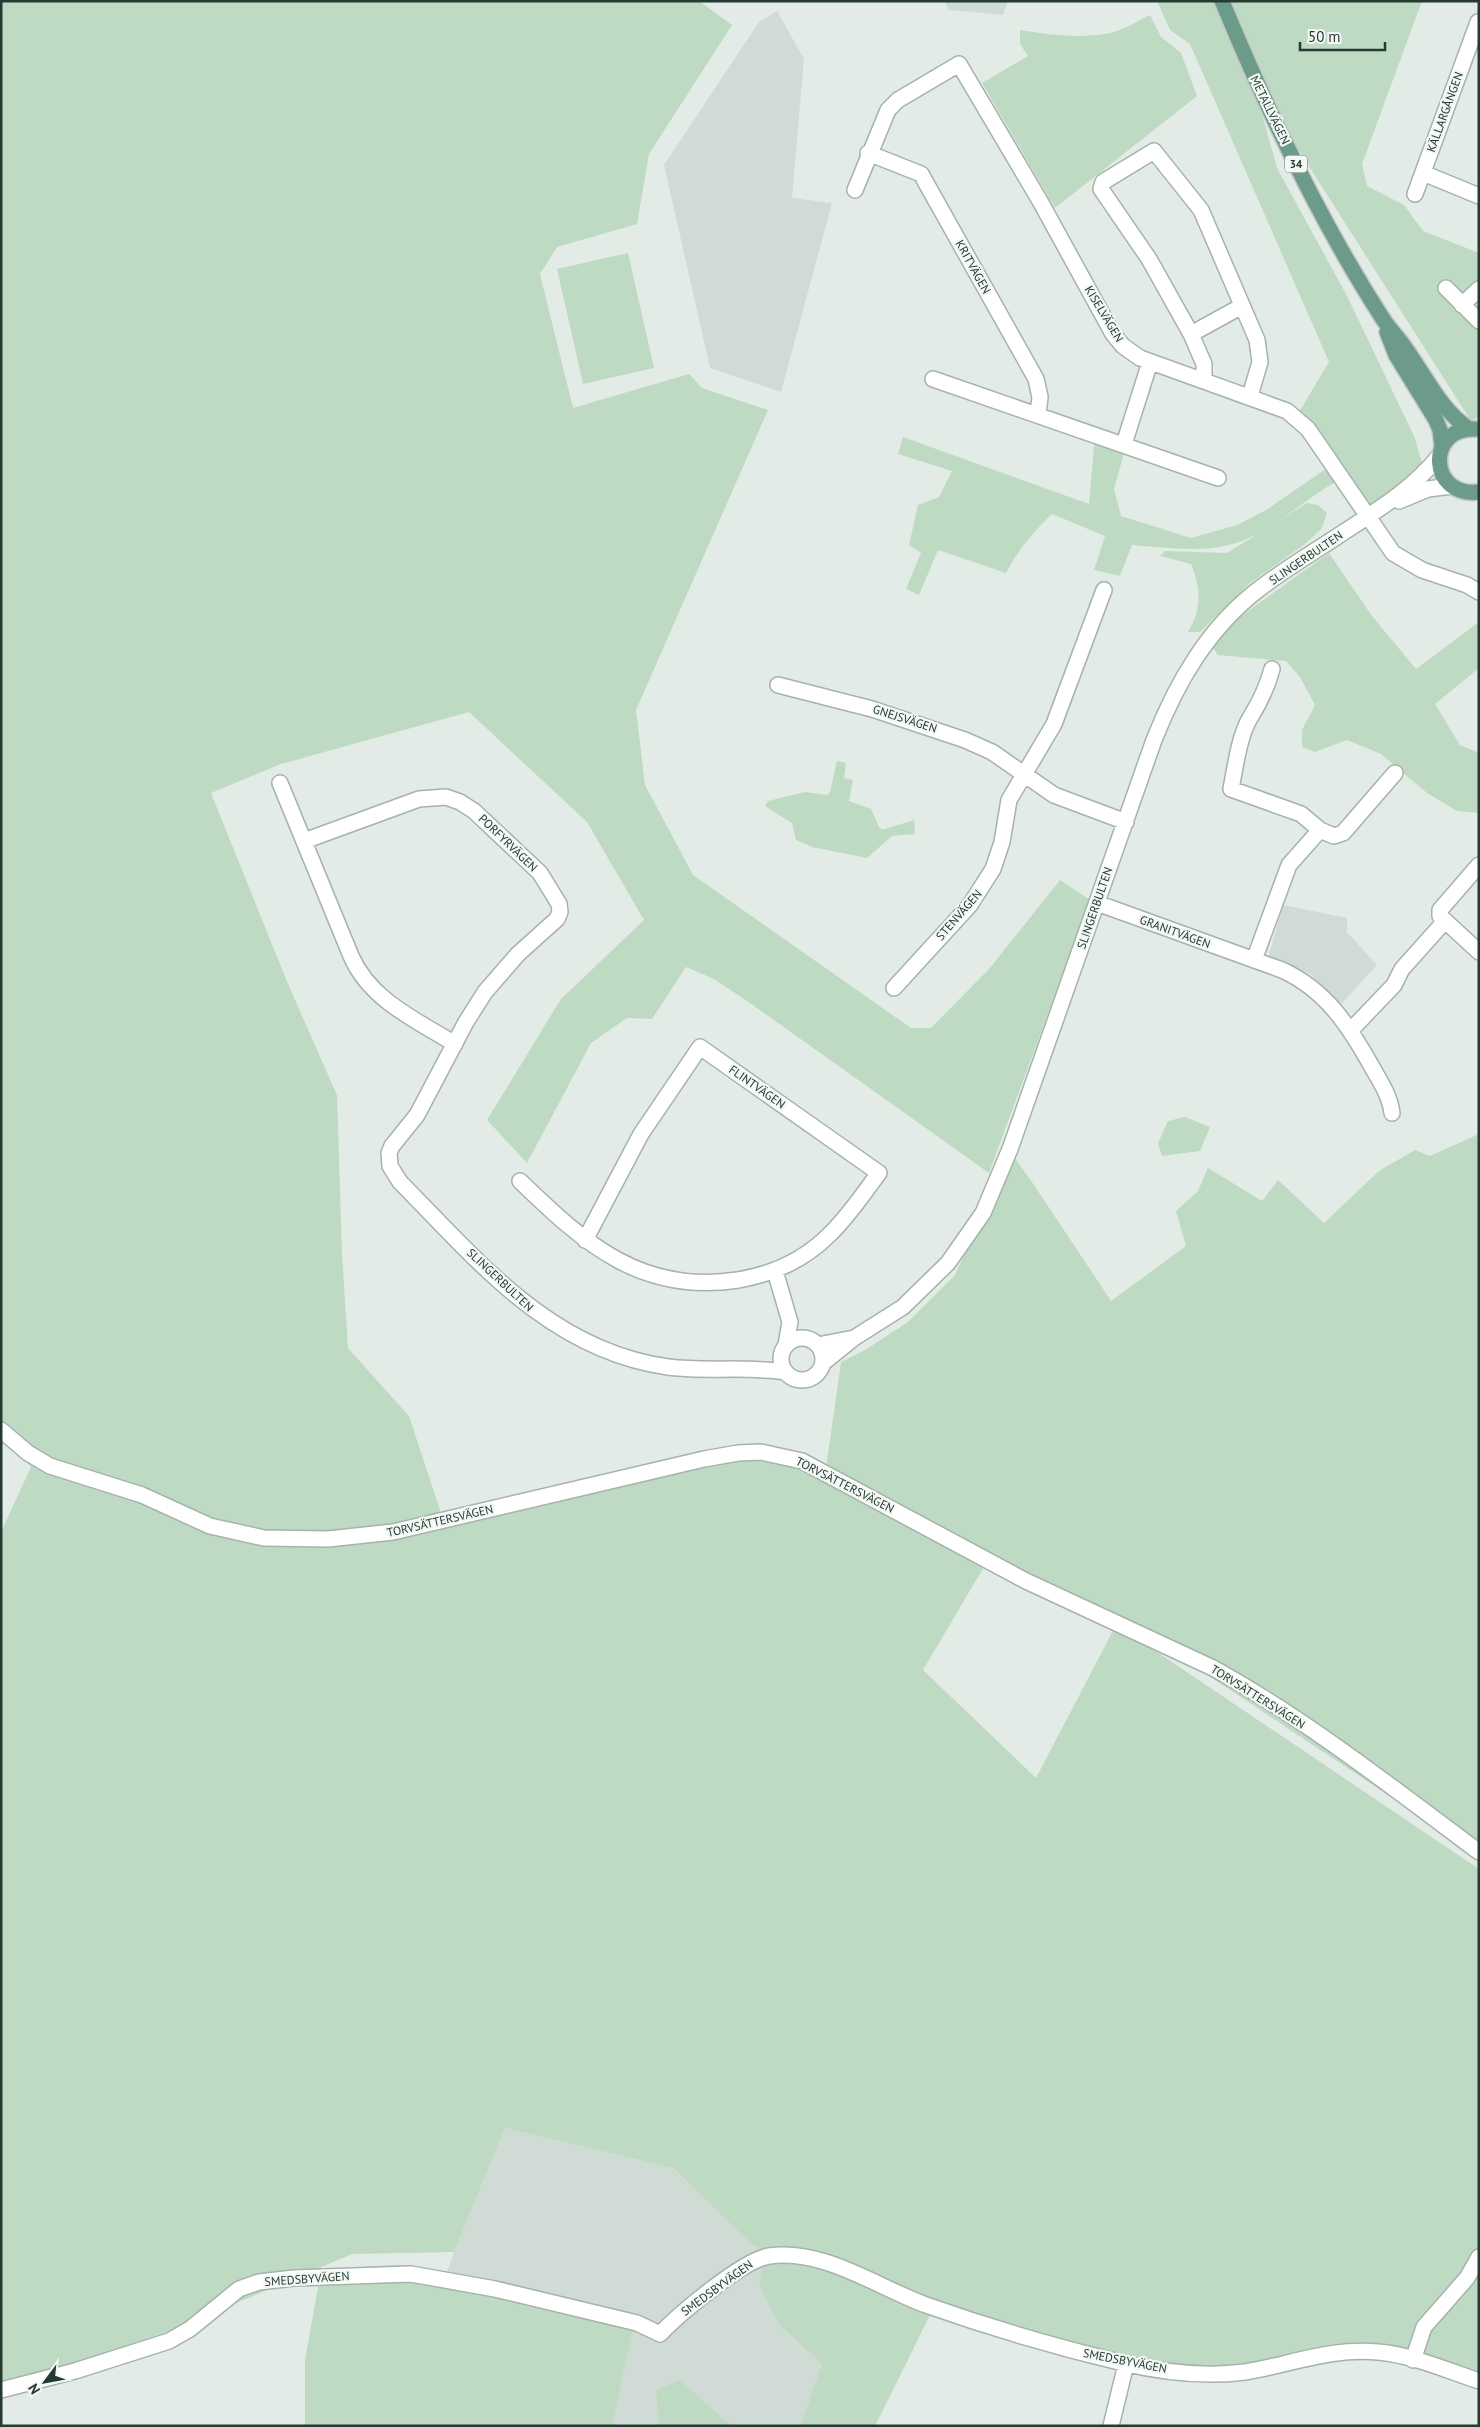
<svg xmlns="http://www.w3.org/2000/svg" width="1480" height="2427" font-family="'PT Sans',sans-serif">
  <style>
    .built { fill: #d1dbd5 }
    .green { fill: #bedac3; fill-rule: evenodd }
    .lines { fill: none; stroke-linecap: round; stroke-linejoin: round }
    .minor-casing { stroke: #a6b2ac; stroke-width: 18 }
    .major-casing { stroke: #c2c8c6; stroke-width: 18 }
    .minor { stroke: #fff; stroke-width: 15 }
    .major { stroke: #6d9b8a; stroke-width: 15 }
    .labels { text-anchor: middle; stroke-width: 4.5; stroke-linejoin: round; paint-order: stroke }
    .shield { fill: #f3f8f5; stroke: #63736c; stroke-width: 1 }
    .shield-label { font-size: 11px; font-weight: bold; fill: #253a32 }
    .street-label { font-size: 12px; fill: #253a32; stroke: #f3f8f5 }
  </style>
  <rect width="100%" height="100%" fill="#e3ebe6"/>
  <path class="built" d="M 944,1 L 1008,1 L 1003,15 L 949,10 Z
    M 777,11 L 804,59 L 792,198 L 832,203 L 781,392 L 710,368 L 664,165 L 759,22 Z
    M 1283,905 L 1347,918 L 1347,932 L 1377,965 L 1341,1004 L 1310,974 L 1269,955 Z
    M 505,2128 L 673,2168 L 752,2245 L 934,2305 L 875,2426 L 394,2426 L 454,2252 Z"/>
  <path class="green" d="M 1,1 L 699,1 L 732,25 L 649,154 L 637,224 L 557,247 L 540,274 L 573,408 L 689,374 L 702,388 L 768,410 L 636,710 L 645,785 L 693,875 L 911,1028 L 931,1028 L 989,969 L 1060,880 L 1090,900 L 989,1173 L 750,1003 L 714,979 L 686,967 L 652,1019 L 627,1018 L 591,1043 L 527,1163 L 487,1120 L 561,999 L 644,920 L 587,822 L 469,712 L 281,764 L 211,793 L 288,984 L 337,1095 L 342,1254 L 348,1348 L 409,1416 L 444,1522 L 768,1452 L 825,1475 L 841,1362 L 865,1350 L 908,1322 L 955,1275 L 1011,1153 L 1032,1182 L 1111,1301 L 1186,1246 L 1176,1211 L 1198,1191 L 1208,1168 L 1262,1201 L 1278,1180 L 1324,1223 L 1379,1171 L 1415,1150 L 1430,1156 L 1479,1134 L 1479,1858 L 1448,1835 L 1164,1646 L 1120,1627 L 1479,1869 L 1479,2380 L 1351,2351 L 1222,2376 L 1126,2364 L 935,2305 L 875,2426 L 801,2426 L 822,2364 L 778,2323 L 759,2284 L 766,2257 L 784,2256 L 752,2245 L 673,2168 L 505,2128 L 454,2252 L 352,2254 L 180,2327 L 1,2390 L 1,1532 L 31,1467 L 1,1434 ZM 34,1468 L 92,1471 L 130,1494 L 129,1495 ZM 988,1560 L 1116,1625 L 1036,1778 L 923,1670 Z
    M 1157,1 L 1422,1 L 1362,164 L 1367,186 L 1404,205 L 1423,231 L 1479,253 L 1479,281 L 1462,302 L 1479,324 L 1479,417 L 1471,421 L 1251,75 L 1277,168 L 1347,296 L 1414,436 L 1423,466 L 1366,518 L 1339,480 C 1308,497 1281,523 1249,538 C 1212,555 1171,548 1132,545 L 1120,576 L 1094,570 L 1105,536 L 1052,514 C 1033,532 1018,550 1006,573 L 938,550 L 919,595 L 906,589 L 921,553 L 909,545 L 918,505 L 939,497 L 952,471 L 898,454 L 903,437 L 1089,504 L 1095,436 L 1124,453 L 1114,489 L 1121,516 L 1191,538 L 1237,525 L 1266,510 L 1330,466 L 1296,417 L 1329,362 L 1190,44 L 1170,30 Z
    M 1150,15 L 1161,37 L 1181,53 L 1197,96 L 1055,208 L 982,83 L 1028,56 L 1020,44 L 1020,30 C 1050,35 1080,39 1110,33 C 1124,30 1138,21 1150,15 Z
    M 628,253 L 654,368 L 583,384 L 557,269 Z
    M 1307,503 L 1318,505 L 1327,513 L 1322,528 L 1305,544 L 1250,583 L 1200,632 L 1188,632 C 1202,609 1201,588 1191,564 L 1160,556 L 1165,551 L 1227,553 Z
    M 1329,553 L 1372,616 L 1416,669 L 1479,622 L 1479,668 L 1435,704 L 1460,745 L 1479,753 L 1479,813 L 1457,811 L 1427,793 L 1381,754 L 1347,740 L 1315,752 L 1302,747 L 1302,730 L 1315,705 L 1300,677 L 1286,661 L 1218,655 L 1210,644 L 1241,616 Z
    M 837,761 L 846,763 L 844,778 L 853,780 L 849,801 L 871,809 L 879,827 L 882,830 L 914,820 L 915,834 L 892,836 L 867,858 L 812,847 L 796,840 L 792,823 L 765,806 L 768,801 L 805,792 L 827,795 L 830,792 Z
    M 1185,1117 L 1210,1127 L 1200,1151 L 1162,1156 L 1158,1143 L 1168,1121 Z
    M 397,2265 L 505,2282 L 634,2323 L 612,2426 L 305,2426 L 305,2360 L 321,2271 L 375,2269 L 377,2266 Z
    M 680,2380 L 730,2425 L 730,2426 L 659,2426 L 656,2390 Z"/>
  <g class="lines">
    <g class="minor-casing">
      <path id="minor" d="M 868,153 L 921,174 L 1036,379 L 1040,397 L 1038,414
        M 1423,173 L 1479,196
        M 855,190 L 888,110 L 898,100 L 959,64 L 1040,201 L 1113,334 L 1123,346 L 1140,358 L 1287,411 L 1308,429 L 1393,553 L 1422,570 L 1467,585 L 1479,592
        M 1415,194 L 1478,22
        M 1446,288 L 1479,321
        M 1462,305 L 1479,289
        M 1191,334 L 1242,306
        M 933,379 L 1218,478
        M 1204,381 L 1204,364 L 1191,334 L 1149,259 L 1101,189 L 1103,182 L 1154,151 L 1201,210 L 1257,340 L 1260,362 L 1250,396
        M 1124,444 L 1150,362
        M 1399,501 L 1428,489 L 1452,486
        M 1272,669 C 1267,688 1260,702 1250,718 C 1239,736 1235,769 1231,789 L 1301,814 L 1320,830 L 1334,836 L 1343,833 L 1395,773
        M 778,685 L 872,709 L 965,740 L 992,752 L 1054,795 L 1126,822
        M 280,783 L 351,956 C 370,1000 416,1020 455,1044
        M 304,841 L 419,799 L 446,797 L 460,802 L 474,811 L 540,873 L 559,904 L 560,912 L 557,919 L 518,954 L 485,992 L 466,1022 L 417,1115 L 392,1146 L 389,1153 L 390,1166 L 400,1182 C 478,1261 551,1351 668,1367 C 707,1372 746,1366 785,1372
        M 1479,865 L 1440,910 L 1440,916 L 1479,952
        M 1097,903 L 1282,970 C 1326,990 1349,1026 1372,1067 C 1380,1081 1390,1096 1392,1113
        M 1254,960 L 1289,865 L 1320,830
        M 894,988 L 970,905 L 993,869 L 1002,842 L 1009,800 L 1054,724 L 1104,590
        M 1351,1030 L 1394,985 L 1402,969 L 1445,921
        M 520,1181 C 585,1244 642,1295 738,1280 C 773,1274 804,1260 829,1235 C 848,1217 863,1194 879,1173 L 700,1047 L 641,1134 L 585,1240
        M 775,1271 L 790,1322 L 786,1345
        M781 1359a21 21 0 1 1 42 0a21 21 0 1 1-42 0Z
        M 818,1345 L 854,1338
        M 823,1363 L 854,1338 L 903,1307 L 948,1263 L 983,1213 L 1010,1149 L 1154,740 C 1177,682 1208,628 1259,589 C 1285,569 1314,552 1341,534 C 1376,511 1413,489 1439,456
        M 1,1430 L 28,1453 L 50,1466 L 142,1495 L 210,1526 L 264,1538 L 328,1539 L 393,1532 L 704,1459 L 738,1453 L 761,1452 L 802,1461 L 1026,1581 L 1213,1668 C 1307,1720 1393,1788 1479,1852
        M 1413,2360 L 1424,2327 L 1467,2278 L 1479,2257
        M 1,2390 L 75,2371 L 169,2341 L 190,2329 L 239,2289 L 259,2282 L 294,2278 L 411,2274 L 495,2289 L 637,2323 L 660,2334 C 679,2314 743,2260 769,2256 C 823,2248 877,2287 926,2305 C 991,2328 1056,2347 1123,2363 C 1161,2372 1206,2377 1245,2372 C 1289,2365 1332,2347 1378,2352 C 1412,2355 1446,2370 1479,2381
        M 1111,2426 L 1126,2364"/>
    </g>
    <g class="major-casing">
      <path id="major" d="M 1222,1 C 1267,110 1319,220 1383,319 C 1390,330 1399,338 1406,349 C 1426,377 1440,409 1469,429
        M 1387,332 L 1396,355 L 1436,420 L 1440,430 L 1442,446
        M 1475,429 C 1426,427 1428,498 1479,492"/>
    </g>
    <use href="#minor" class="minor"/>
    <use href="#major" class="major"/>
  </g>
  <g class="labels">
    <rect class="shield" x="1285" y="155.5" width="22" height="17" rx="4"/>
    <g class="shield-label">
      <text x="1296" y="168">34</text>
    </g>
    <g class="street-label">
      <text transform="translate(1270 110) rotate(64)" y="4">METALLVÄGEN</text>
      <text transform="translate(1445 112) rotate(-70)" y="4">KÄLLARGÅNGEN</text>
      <text transform="translate(973 267) rotate(61)" y="4">KRITVÄGEN</text>
      <text transform="translate(1104 314) rotate(59)" y="4">KISELVÄGEN</text>
      <text transform="translate(1306 558) rotate(-34)" y="4">SLINGERBULTEN</text>
      <text transform="translate(905 719) rotate(18)" y="4">GNEJSVÄGEN</text>
      <text transform="translate(508 843) rotate(44)" y="4">PORFYRVÄGEN</text>
      <text transform="translate(1095 908) rotate(-71)" y="4">SLINGERBULTEN</text>
      <text transform="translate(959 915) rotate(-49)" y="4">STENVÄGEN</text>
      <text transform="translate(1175 932) rotate(20)" y="4">GRANITVÄGEN</text>
      <text transform="translate(757 1087) rotate(35)" y="4">FLINTVÄGEN</text>
      <text transform="translate(500 1280) rotate(43)" y="4">SLINGERBULTEN</text>
      <text transform="translate(845 1485) rotate(27)" y="4">TORVSÄTTERSVÄGEN</text>
      <text transform="translate(440 1521) rotate(-13)" y="4">TORVSÄTTERSVÄGEN</text>
      <text transform="translate(1258 1697) rotate(32)" y="4">TORVSÄTTERSVÄGEN</text>
      <text transform="translate(307 2279) rotate(-4)" y="4">SMEDSBYVÄGEN</text>
      <text transform="translate(717 2288) rotate(-36)" y="4">SMEDSBYVÄGEN</text>
      <text transform="translate(1125 2361) rotate(11)" y="4">SMEDSBYVÄGEN</text>
    </g>
  </g>
  <rect width="1480" height="2427" fill="none" stroke="#253a32" stroke-width="5"/>
  <g transform="translate(45 2382) rotate(238)" stroke="#f3f8f5" stroke-width="4" paint-order="stroke">
  <path d="M0-4L9 19L0 12L-9 19Z" fill="#253a32"/>
  <text y="-8" font-size="14" font-weight="bold" text-anchor="middle" fill="#253a32">N</text>
  </g>
  <path d="M1300 42v8h85v-8" fill="none" stroke="#253a32" stroke-width="2.5"/>
  <text x="1308" y="42" font-size="15" fill="#253a32" stroke="#f3f8f5" stroke-width="4" paint-order="stroke">50 m</text>
</svg>
